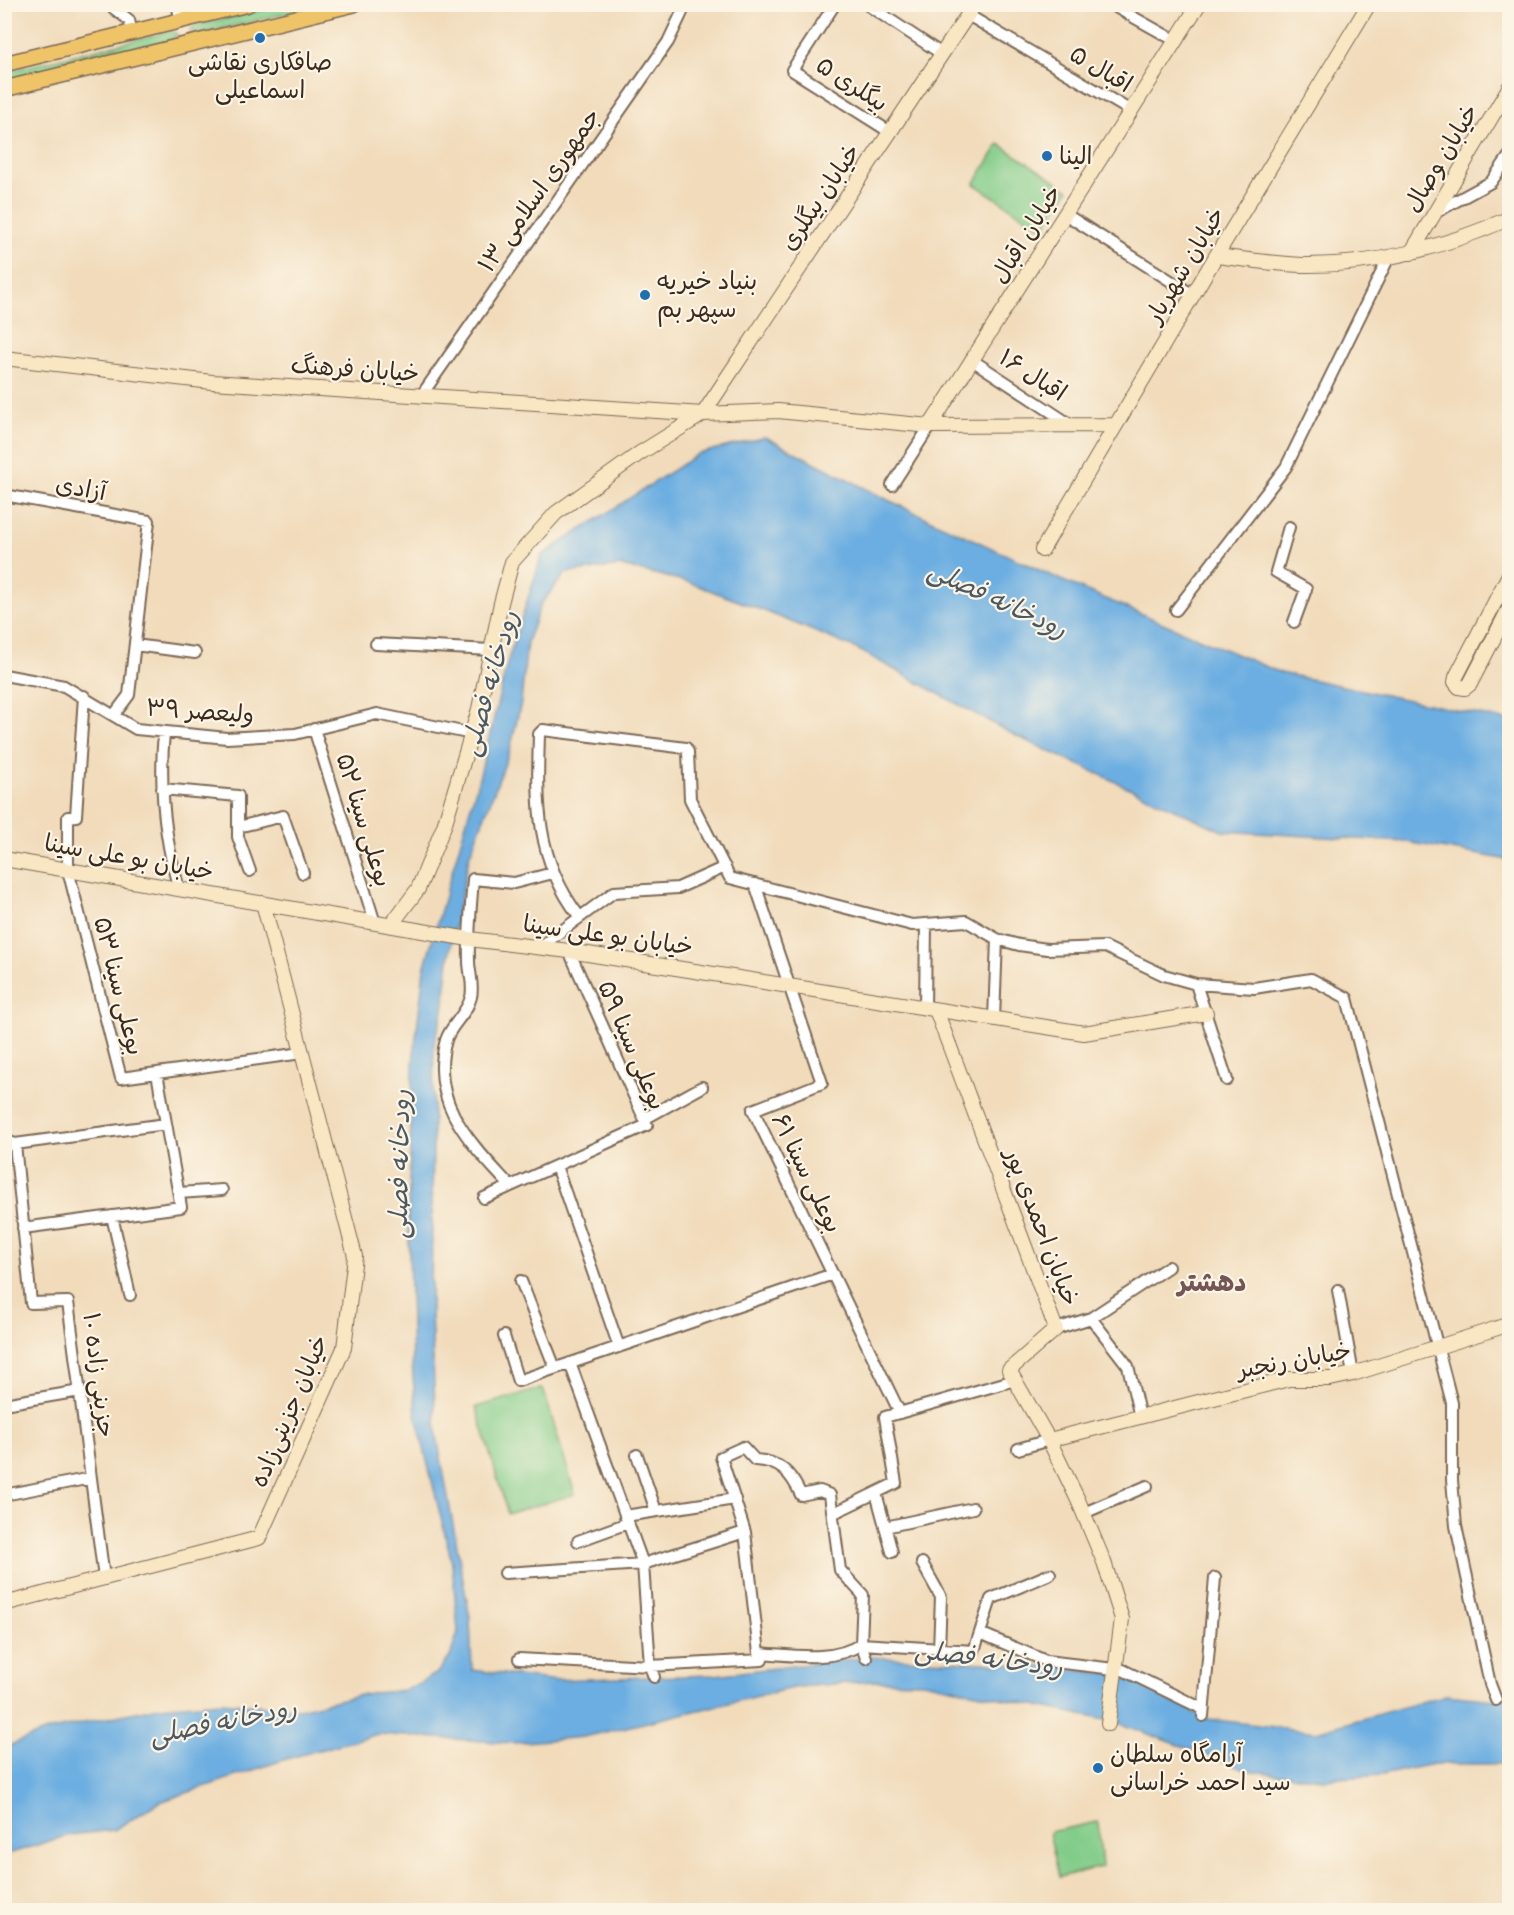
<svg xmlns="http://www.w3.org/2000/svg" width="1514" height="1915" font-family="Caveat,'Playpen Sans Arabic',sans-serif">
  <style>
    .green { fill: #82cc89; stroke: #5e7b54; stroke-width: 1.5 }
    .water { fill: #6caee1; stroke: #546c80; stroke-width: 1.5 }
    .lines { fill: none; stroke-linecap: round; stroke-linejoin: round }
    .street-casing { stroke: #7b6855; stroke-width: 14 }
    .secondary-casing { stroke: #7b6855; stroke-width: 16 }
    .primary-casing { stroke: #7b6855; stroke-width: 18 }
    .street { stroke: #fff; stroke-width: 10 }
    .secondary { stroke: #f9e7c3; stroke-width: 14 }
    .primary { stroke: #efc469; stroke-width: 15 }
    .poi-dot { fill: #1f6fb2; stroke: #fcf5e5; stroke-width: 2 }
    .labels { text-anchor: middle; stroke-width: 4.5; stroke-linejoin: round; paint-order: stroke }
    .poi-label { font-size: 24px; fill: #3b2a1e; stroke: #fcf5e5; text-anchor: start }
    .street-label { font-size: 24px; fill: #3b2a1e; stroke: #fcf5e5 }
    .water-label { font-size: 26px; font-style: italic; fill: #4c5862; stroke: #fcf5e5 }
    .neighbourhood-label { font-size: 26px; font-weight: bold; fill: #745657; stroke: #fcf5e5 }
  </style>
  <rect width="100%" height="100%" fill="#fcf5e5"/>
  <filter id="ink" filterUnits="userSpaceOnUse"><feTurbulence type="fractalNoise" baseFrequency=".0167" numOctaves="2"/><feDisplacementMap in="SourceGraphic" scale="12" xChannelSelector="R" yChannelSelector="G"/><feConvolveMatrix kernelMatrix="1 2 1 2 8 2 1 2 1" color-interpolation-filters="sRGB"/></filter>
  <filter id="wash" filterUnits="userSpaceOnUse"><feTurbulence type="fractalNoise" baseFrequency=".008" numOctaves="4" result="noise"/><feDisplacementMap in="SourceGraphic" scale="24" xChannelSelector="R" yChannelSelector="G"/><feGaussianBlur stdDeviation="1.35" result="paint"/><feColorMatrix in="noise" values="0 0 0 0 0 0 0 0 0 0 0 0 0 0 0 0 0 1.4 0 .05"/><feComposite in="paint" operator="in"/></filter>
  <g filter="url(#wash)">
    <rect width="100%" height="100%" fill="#f1dbbb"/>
    <path class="green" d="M 282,5 L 321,5 L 196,35 L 190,31 L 194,26 Z
      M 172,31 L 177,34 L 174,40 L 5,81 L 5,72 Z
      M 999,144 L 1069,190 L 1043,229 L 974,184 Z
      M 543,1388 L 575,1494 L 508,1514 L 476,1407 Z
      M 1098,1822 L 1102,1867 L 1059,1877 L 1049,1832 Z"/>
    <path class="water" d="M 765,437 L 888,500 L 1061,580 L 1281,673 L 1509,721 L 1509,860 L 1407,842 L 1222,831 L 1014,735 L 857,649 L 767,612 L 688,582 L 621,566 L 566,573 L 541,604 L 527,642 L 521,703 L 510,750 L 469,857 L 450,951 L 443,1011 L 434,1044 L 431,1313 L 436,1431 L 470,1618 L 472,1670 L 550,1680 L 715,1675 L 869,1657 L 1046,1666 L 1122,1676 L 1208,1719 L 1316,1732 L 1446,1695 L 1496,1700 L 1509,1698 L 1509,1764 L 1433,1764 L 1382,1775 L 1323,1779 L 1251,1771 L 1115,1722 L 923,1682 L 873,1681 L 797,1687 L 584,1737 L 513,1743 L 378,1734 L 286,1759 L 160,1802 L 114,1830 L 69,1835 L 5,1855 L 5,1747 L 47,1731 L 159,1707 L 222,1702 L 299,1709 L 364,1694 L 406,1690 L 436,1674 L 450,1657 L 458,1632 L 452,1563 L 416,1416 L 412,1363 L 408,1212 L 413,1063 L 424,969 L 481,771 L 508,660 L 542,555 L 698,454 Z"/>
  </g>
  <g filter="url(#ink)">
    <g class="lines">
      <g class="street-casing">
        <path id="street" d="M 108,4 L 129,20 L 132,33
          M 177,4 L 181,21
          M 835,4 L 792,70 L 890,132
          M 866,4 L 942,54
          M 1110,4 L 1176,41
          M 968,15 L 1131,111
          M 1436,212 L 1491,182 L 1510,155
          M 1065,214 L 1193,295
          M 972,360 L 1071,425
          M 421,396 L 668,42 L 686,4
          M 892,485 L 930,426
          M 4,495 L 149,521 L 129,695 L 114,715
          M 1289,527 L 1276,572 L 1306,589 L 1294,622
          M 1176,610 L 1286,467 L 1389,257
          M 376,644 L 491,650
          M 135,645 L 195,653
          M 4,675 L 64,686 L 136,729 L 227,738 L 295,734 L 377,714 L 472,734
          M 84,696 L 76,816 L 68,817 L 68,870 L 121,1078 L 302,1053
          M 314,729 L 375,923
          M 164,732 C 159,786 164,837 179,889
          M 162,789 L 238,796 L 238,837 L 250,871
          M 238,827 L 283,816 L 303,873
          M 755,884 L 822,1083 L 753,1110 L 900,1413
          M 579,916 C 535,858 537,803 539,734 L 543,730 L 686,748 L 688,752 L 690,799 L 730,878 L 912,925 L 966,921 L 997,939 L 1019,945 L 1047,949 L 1105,947 L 1164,975 L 1196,984 L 1254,988 L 1311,979 L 1347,998 L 1452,1403 L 1452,1480 L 1456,1526 L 1490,1684 L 1496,1700
          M 540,947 L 614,892 L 678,888 L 725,867
          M 1196,984 L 1227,1080
          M 925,1009 L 926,924
          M 994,1019 L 997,939
          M 644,1119 L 702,1087
          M 4,1140 L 15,1144 L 166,1124
          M 15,1144 L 31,1303 L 68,1302 L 104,1578
          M 556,1166 L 619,1347
          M 510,1186 C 472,1144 428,1103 446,1040 C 451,1024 467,1014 471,997 C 474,985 469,972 469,961 C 468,933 471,906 473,879 L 514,883 L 553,873
          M 179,1193 L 222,1190
          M 484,1198 L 647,1125 L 569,951
          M 112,1216 L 130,1295
          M 23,1228 L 181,1207 L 157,1073
          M 521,1281 L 555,1368
          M 1338,1290 L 1353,1374
          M 1091,1318 L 1128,1366 L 1140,1417
          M 1056,1329 L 1091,1318 L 1168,1267
          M 504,1336 L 518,1381 L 833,1274
          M 570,1363 L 643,1564 L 650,1666 L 654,1677
          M 4,1404 L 80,1391
          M 1018,1449 L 1049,1440
          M 637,1455 L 656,1511
          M 876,1493 L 892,1552
          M 4,1495 L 91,1478
          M 834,1513 L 896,1483 L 885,1417 L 1015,1380
          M 1084,1513 L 1147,1486
          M 625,1516 L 735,1499
          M 885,1527 L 973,1508
          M 578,1541 L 628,1523
          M 922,1563 L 941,1597 L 939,1649
          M 505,1573 L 643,1564 L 745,1532
          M 980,1633 L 1046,1661 L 1123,1670 L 1203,1709
          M 866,1658 L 861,1644 C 833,1663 791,1655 759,1653 L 745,1532 L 721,1457 L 743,1447 L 755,1460 C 780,1461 791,1473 801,1495 L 820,1491 L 830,1495 L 840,1570 L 863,1595 L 861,1644 L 974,1651 L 991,1599 L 1050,1574
          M 519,1659 L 650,1666 L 762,1660
          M 1203,1716 L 1215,1578"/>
      </g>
      <g class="secondary-casing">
        <path id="secondary" d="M 1411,253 L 1510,86
          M 1216,256 C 1244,259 1274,264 1303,265 C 1375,266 1445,247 1510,218
          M 4,358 L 212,382 L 703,414 L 975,4
          M 930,426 L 1199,4
          M 1042,550 L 1216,256 L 1369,4
          M 1510,573 L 1456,677 L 1455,682 L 1459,687 L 1465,688 L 1470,684 L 1510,607
          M 4,859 L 469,939 L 569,951 L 1084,1033 L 1206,1013
          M 391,925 L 418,889 L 444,826 L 479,709 L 501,603 L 512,562 L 556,513 L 640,453 L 703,414 L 778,411 L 930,426 L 1116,425
          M 936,1010 L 1056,1329 L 1009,1370 L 1049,1440 L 1078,1500 L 1104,1562 L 1122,1619 L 1108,1724
          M 1049,1440 L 1289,1379 L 1330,1379 L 1353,1374 L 1510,1324
          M 4,1604 L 259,1538 L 344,1348 L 355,1256 L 263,903"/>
      </g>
      <g class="primary-casing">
        <path id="primary" d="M 4,64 L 248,4
          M 4,89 L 354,4"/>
      </g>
      <use href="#street" class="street"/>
      <use href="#secondary" class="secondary"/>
      <use href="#primary" class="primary"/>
    </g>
  </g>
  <g class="poi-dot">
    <circle cx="260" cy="38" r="6"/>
    <circle cx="1047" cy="156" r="6"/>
    <circle cx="645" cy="295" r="6"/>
    <circle cx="1098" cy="1768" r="6"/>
  </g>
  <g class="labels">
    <g class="poi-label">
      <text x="260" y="70" text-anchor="middle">صافکاری نقاشی<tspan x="260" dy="28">اسماعیلی</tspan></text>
      <text x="1059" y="164">الینا</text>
      <text x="657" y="289">بنیاد خیریه<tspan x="657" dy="28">سپهر بم</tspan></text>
      <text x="1110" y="1762">آرامگاه سلطان<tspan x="1110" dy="28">سید احمد خراسانی</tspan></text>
    </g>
    <g class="street-label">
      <text transform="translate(1101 69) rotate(31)" y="8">اقبال ۵</text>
      <text transform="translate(852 84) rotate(33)" y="8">بیگلری ۵</text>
      <text transform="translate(1441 158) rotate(-59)" y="8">خیابان وصال</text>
      <text transform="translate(539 190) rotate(-55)" y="8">جمهوری اسلامی ۱۳</text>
      <text transform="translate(820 197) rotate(-56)" y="8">خیابان بیگلری</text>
      <text transform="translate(1026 234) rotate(-58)" y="8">خیابان اقبال</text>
      <text transform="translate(1185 265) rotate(-59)" y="8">خیابان شهریار</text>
      <text transform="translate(355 369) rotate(4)" y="8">خیابان فرهنگ</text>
      <text transform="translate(1033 375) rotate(33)" y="8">اقبال ۱۶</text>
      <text transform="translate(81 488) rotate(10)" y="8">آزادی</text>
      <text transform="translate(200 711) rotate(4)" y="8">ولیعصر ۳۹</text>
      <text transform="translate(364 820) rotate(73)" y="8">بوعلی سینا ۵۲</text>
      <text transform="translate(129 857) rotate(10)" y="8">خیابان بو علی سینا</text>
      <text transform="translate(608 935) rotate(8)" y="8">خیابان بو علی سینا</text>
      <text transform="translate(119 986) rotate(76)" y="8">بوعلی سینا ۵۳</text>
      <text transform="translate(632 1045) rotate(67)" y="8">بوعلی سینا ۵۹</text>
      <text transform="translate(807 1173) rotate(64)" y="8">بوعلی سینا ۶۱</text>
      <text transform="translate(1042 1227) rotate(69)" y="8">خیابان احمدی پور</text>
      <text transform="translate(1294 1360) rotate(-10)" y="8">خیابان رنجبر</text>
      <text transform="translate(99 1375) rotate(83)" y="8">جزینی زاده ۱۰</text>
      <text transform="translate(289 1411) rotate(-67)" y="8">خیابان جزینی‌زاده</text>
    </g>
    <g class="water-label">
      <text transform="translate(998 599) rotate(25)" y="9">رودخانه فصلی</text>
      <text transform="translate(489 683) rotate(-74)" y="9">رودخانه فصلی</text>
      <text transform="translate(399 1164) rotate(-89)" y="9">رودخانه فصلی</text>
      <text transform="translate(989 1658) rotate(7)" y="9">رودخانه فصلی</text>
      <text transform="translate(223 1721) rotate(-11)" y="9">رودخانه فصلی</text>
    </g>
    <g class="neighbourhood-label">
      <text x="1212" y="1291">دهشتر</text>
    </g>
  </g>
  <rect width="1514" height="1915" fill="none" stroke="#fcf5e5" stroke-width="24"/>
</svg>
